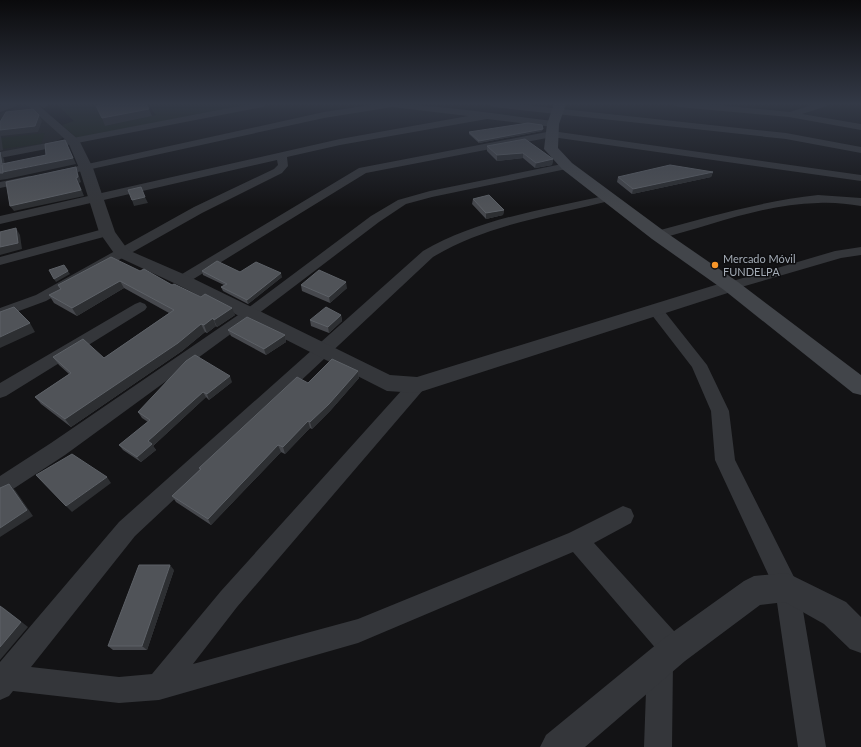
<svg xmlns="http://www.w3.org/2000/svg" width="861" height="747" font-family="Lato,sans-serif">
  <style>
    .built { fill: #1f2022 }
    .green { fill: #1b231b }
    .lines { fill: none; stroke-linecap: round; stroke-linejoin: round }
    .minor { fill: #34363a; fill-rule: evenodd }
    .tertiary { fill: #34363a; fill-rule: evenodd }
    .secondary { fill: #42454a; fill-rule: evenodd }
    .wall { fill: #46484d }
    .shaded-wall { fill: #2d2f32 }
    .building { fill: #505358; stroke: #5d6167 }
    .poi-dot { fill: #f79629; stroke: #0e0e10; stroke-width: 1.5 }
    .labels { text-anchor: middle; stroke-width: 3; stroke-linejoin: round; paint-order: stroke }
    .poi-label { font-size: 11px; fill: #a4acb6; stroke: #0e0e10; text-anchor: start }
  </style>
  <rect width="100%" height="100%" fill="#131315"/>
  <path class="built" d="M 21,105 L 29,105 L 64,137 L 57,141 L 0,153 L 0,114 Z"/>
  <path class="green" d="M 56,104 L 125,104 L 105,126 L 156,115 L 148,104 L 254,104 L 77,138 L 62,125 L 74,121 Z
    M 45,133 L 41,144 L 0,149 L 0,138 Z"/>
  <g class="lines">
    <path class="minor" d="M 250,104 L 267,104 L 263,107 L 0,158 L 0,152 Z
      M 377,104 C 436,104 494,114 553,121 L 558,124 L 553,127 L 487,119 L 340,145 L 287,157 L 288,166 L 282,173 L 202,213 L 46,301 L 0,318 L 0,308 L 36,295 L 194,207 L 274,169 L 278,165 L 277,160 L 0,224 L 0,216 L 340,139 L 468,116 L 392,107 L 324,118 L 55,177 L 51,176 L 50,174 L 51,172 L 324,112 Z
      M 489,104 L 516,104 L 786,133 L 861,147 L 861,153 L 786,139 L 493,107 Z
      M 674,104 L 706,104 L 790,112 L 815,104 L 828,104 L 827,106 L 802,114 L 861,124 L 861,130 L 789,117 L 678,107 Z
      M 552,131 L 861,175 L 861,181 L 552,137 L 366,173 L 187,283 L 177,283 L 175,280 L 177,277 L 359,168 Z
      M 567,163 L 571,164 L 572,166 L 571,168 L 432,197 L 406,204 L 379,222 L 254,317 L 65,455 L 7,493 L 0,496 L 0,476 L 51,443 L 244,311 L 371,216 L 398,200 L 430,191 Z
      M 29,176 L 35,179 L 33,181 L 0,188 L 0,182 Z
      M 609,195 L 615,198 L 613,200 C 551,216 488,224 433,257 L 135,536 L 31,667 L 119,677 L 152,674 L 221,591 L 411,380 L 417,379 L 423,380 L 426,385 L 423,390 L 237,607 L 193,664 L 358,619 L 569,533 L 623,506 L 631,509 L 634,516 L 631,523 L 594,543 L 683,641 L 687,650 L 683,659 L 673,662 L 672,747 L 644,747 L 647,663 L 651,654 L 658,651 L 573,552 L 358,643 L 159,700 L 119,703 L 13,691 L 9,696 L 0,700 L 0,662 L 119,522 L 423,251 C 480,218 546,209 609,195 Z
      M 818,195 L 861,198 L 861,206 C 847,204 833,202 818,203 C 763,204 711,226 658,239 L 652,235 L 653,232 C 708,217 762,201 818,195 Z
      M 107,228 L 113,232 L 111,235 L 0,265 L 0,257 Z
      M 861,247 L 861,255 L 841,258 L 731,290 L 726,289 L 724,286 L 726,283 L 835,251 Z
      M 140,302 L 145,304 L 147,307 L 145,310 L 6,396 L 0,398 L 0,383 L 135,304 Z
      M 656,305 L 661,307 L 707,365 L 729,411 L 735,460 L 799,587 L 826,747 L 798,747 L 775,589 L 715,460 L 711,411 L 692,367 L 648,310 L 651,307 Z"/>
    <path class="tertiary" d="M 4,104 L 18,104 L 17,106 L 0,112 L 0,105 Z
      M 26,104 L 37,104 L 79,140 L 93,168 L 115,232 L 128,250 L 188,276 L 390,375 L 417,377 L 725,282 L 731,281 L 737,282 L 740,286 L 737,290 L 417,393 L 387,391 L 176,284 L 116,256 L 99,232 L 79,168 L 68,142 Z
      M 787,573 L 846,602 L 861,617 L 861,653 L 850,649 L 824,624 L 785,602 L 760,605 L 685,661 L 585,747 L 540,747 L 546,735 L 663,639 L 744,581 L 754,576 Z"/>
    <path class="secondary" d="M 554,104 L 566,104 L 559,124 L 558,148 L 572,163 L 664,231 L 738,282 L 861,375 L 861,395 L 853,393 L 724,290 L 652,239 L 562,169 L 544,149 L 547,124 Z"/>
  </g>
  <path class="wall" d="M 39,104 L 49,104 L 44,108 Z
    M 542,131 L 479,143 L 469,134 L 469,132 Z
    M 525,139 L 553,159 L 552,165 L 535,168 L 523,158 L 497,161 L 487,151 L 487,146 Z
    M 713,172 L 711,177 L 632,194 L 617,182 L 618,177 Z
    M 473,199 L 504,210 L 503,215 L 486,219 L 472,204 Z
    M 140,271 L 172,285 L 235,315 L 217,327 L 216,326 L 207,333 L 205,332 L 182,351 L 71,427 L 41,404 L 35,397 L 69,374 L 59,365 L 53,357 L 104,358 L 169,313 L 124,288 L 77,316 L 54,303 L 49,295 Z
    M 202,271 L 240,272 L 282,277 L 248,304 L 223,291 L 221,287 L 224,285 L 203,275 Z
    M 301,285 L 347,288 L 330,303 L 302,291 Z
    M 341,315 L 342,321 L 329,333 L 311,326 L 310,320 Z
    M 228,330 L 285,335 L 286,342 L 266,355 L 231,336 Z
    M 358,371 L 359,378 L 330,411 L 312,429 L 310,428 L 285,454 L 281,452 L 211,525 L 176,502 L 172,496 L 200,469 L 199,468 L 308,383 Z
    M 232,382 L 209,400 L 206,397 L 153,446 L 156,450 L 141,462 L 123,450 L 119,445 L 148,422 L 142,418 L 138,412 Z
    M 174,570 L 147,650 L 113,650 L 108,646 Z"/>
  <path class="shaded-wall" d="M 42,104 L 49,104 L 44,108 Z
    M 149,109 L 152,116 L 105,126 L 102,118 Z
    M 39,115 L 42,121 L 38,132 L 1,136 L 3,150 L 0,151 L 0,130 Z
    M 543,129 L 542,131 L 479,143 L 479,141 Z
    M 65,140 L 76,164 L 7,179 L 7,178 L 7,179 L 0,180 L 0,173 L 73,158 Z
    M 0,152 L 4,159 L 6,171 L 2,164 Z
    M 523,153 L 523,158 L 497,161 L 497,155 Z
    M 553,159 L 552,165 L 535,168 L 536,163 Z
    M 76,167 L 81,182 L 79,183 L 84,196 L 14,211 L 10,206 L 76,178 Z
    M 713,172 L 711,177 L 632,194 L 633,189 Z
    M 145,197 L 148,203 L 134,206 L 132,200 Z
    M 504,210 L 503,215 L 486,219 L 486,213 Z
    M 16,228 L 20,235 L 22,249 L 0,255 L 0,247 Z
    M 68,271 L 70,274 L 56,282 L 54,279 Z
    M 281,273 L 282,277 L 248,304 L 247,300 Z
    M 120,281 L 124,288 L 77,316 L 72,308 Z
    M 346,282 L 347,288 L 330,303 L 329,297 Z
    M 232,308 L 235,315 L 217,327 L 214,320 Z
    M 341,315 L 342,321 L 329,333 L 328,327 Z
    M 213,318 L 216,326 L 207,333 L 204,325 Z
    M 30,323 L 35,332 L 0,348 L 0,337 Z
    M 201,324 L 205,332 L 182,351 L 71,427 L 65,419 Z
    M 285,335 L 286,342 L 266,355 L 264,349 Z
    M 358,371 L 359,378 L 330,411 L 312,429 L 310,422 Z
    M 230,376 L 232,382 L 209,400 L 207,394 Z
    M 203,392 L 206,397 L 153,446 L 156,450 L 141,462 L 137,457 L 148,441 Z
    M 308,421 L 310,428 L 285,454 L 283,447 Z
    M 278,445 L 281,452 L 211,525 L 208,519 Z
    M 107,477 L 111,483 L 72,512 L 66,506 Z
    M 9,484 L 15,490 L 33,516 L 0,537 L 0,528 Z
    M 170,565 L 174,570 L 147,650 L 142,646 Z
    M 0,606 L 4,608 L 28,627 L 0,660 Z"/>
  <path class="building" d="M 107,104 L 146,104 L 149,109 L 102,118 L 96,106 Z
    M 33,109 L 39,115 L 35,126 L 0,130 L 0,122 L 6,112 Z
    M 528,123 L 542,125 L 543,129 L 479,141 L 469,132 Z
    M 525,139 L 553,159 L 536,163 L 523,153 L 497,155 L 487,146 Z
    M 65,140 L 73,158 L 3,172 L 2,165 L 3,173 L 0,173 L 0,152 L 2,164 L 46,155 L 45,144 Z
    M 670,165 L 713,172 L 633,189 L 618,177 Z
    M 76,167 L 78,177 L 76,178 L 81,190 L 10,206 L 6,182 Z
    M 141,187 L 145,197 L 132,200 L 128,190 Z
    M 489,195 L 504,210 L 486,213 L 473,199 Z
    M 16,228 L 18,243 L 0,247 L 0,232 Z
    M 111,257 L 140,271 L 144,269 L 172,285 L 174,284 L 201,297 L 205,294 L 232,308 L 214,320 L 213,318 L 204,325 L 201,324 L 178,343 L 65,419 L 35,397 L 71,373 L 53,357 L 83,339 L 104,358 L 174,310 L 120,281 L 72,308 L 49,295 L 61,289 L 58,285 Z
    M 217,261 L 240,272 L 256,262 L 281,273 L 247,300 L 221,287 L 227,284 L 202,271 Z
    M 64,265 L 68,271 L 54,279 L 49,270 Z
    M 319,270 L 346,282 L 329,297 L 301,285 Z
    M 14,307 L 30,323 L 0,337 L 0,312 Z
    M 326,307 L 341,315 L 328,327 L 310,320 Z
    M 247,317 L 285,335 L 264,349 L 228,330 Z
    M 195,355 L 230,376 L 207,394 L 203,392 L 148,441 L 152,444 L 137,457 L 119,445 L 150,420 L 138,412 L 186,361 Z
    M 332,359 L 358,371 L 329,404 L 310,422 L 308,421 L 283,447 L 278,445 L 208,519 L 172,496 L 201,469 L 199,468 L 297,377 L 308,383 Z
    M 72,454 L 107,477 L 66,506 L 36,475 Z
    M 9,484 L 27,510 L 0,528 L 0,488 Z
    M 139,565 L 170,565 L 142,646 L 108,646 Z
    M 0,606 L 21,622 L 0,647 Z"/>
  <linearGradient id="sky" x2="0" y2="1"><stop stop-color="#0a0a0c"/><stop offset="0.5" stop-color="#333946"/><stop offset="1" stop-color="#333946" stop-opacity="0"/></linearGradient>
  <rect width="861" height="208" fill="url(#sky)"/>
  <circle class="poi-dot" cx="715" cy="265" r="4"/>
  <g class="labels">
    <g class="poi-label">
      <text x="723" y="263">Mercado Móvil<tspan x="723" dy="13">FUNDELPA</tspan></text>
    </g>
  </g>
</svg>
